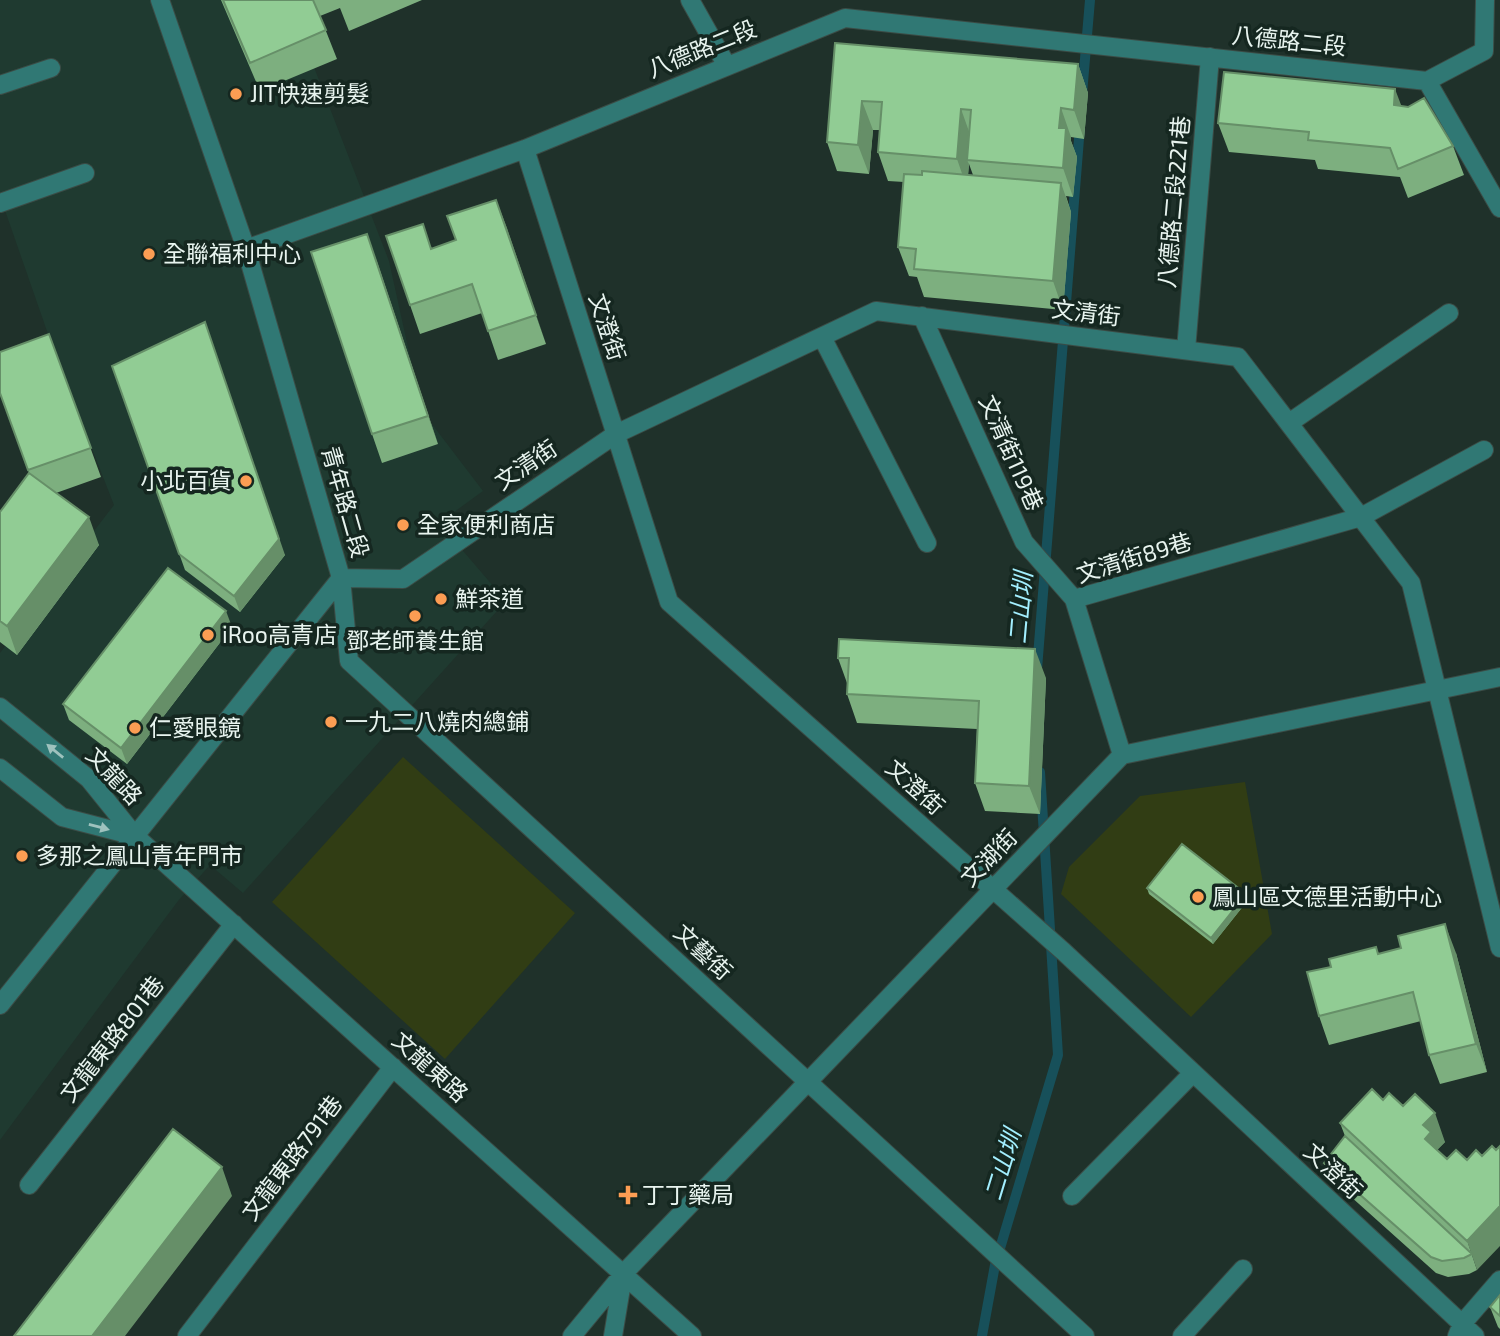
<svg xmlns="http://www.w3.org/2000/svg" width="1500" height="1336" font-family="'Exo 2','Noto Sans TC',sans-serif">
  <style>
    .built { fill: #1f3a30 }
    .green { fill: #313d14 }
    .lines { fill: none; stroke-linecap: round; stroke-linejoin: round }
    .stream { stroke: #17505a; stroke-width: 10 }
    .minor-casing { stroke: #3b4c46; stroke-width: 20 }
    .minor { stroke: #307874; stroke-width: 18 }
    .wall { fill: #7daf7f; fill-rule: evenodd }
    .shaded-wall { fill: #668f68 }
    .building { fill: #91cc94; stroke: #668f68; stroke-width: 2 }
    .oneway { fill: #9ec2be }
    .poi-dot { fill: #fc9d53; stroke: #152720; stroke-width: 2.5 }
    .labels { text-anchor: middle; stroke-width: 7; stroke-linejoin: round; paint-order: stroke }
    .street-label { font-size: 23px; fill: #e8f4ef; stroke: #152720 }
    .poi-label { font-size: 23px; fill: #e8f4ef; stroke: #152720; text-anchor: start }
    .water-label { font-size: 24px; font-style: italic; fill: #a3efff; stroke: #152720 }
  </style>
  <rect width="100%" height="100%" fill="#1f312a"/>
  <path class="built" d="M 0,0 L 288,0 L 389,261 L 422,411 L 483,491 L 439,523 L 506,601 L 243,893 L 210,865 L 178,901 L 0,1140 L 0,653 L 114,505 L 56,357 L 0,196 Z"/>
  <path class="green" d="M 403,757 L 575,913 L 445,1059 L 272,902 Z
    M 1245,782 L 1272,934 L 1191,1017 L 1061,894 L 1069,867 L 1140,796 Z"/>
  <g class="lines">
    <path class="stream" d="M 1082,94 L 1090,0
      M 1037,669 L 1080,126
      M 982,1336 L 995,1265 L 1058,1055 L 1040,772"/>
    <g class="minor-casing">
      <path id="minor" d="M 160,0 L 246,249 L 341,578 L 349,661 L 1085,1336
        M 690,0 L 727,66
        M 1427,81 L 1484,51 L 1485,0
        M 0,85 L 51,68
        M 525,149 L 669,602 L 1064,952 L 1475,1336
        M 0,203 L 85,173
        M 246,249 L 525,149 L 845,18 L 1427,81 L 1500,208
        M 922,316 L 1024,542 L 1074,599
        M 822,337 L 927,543
        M 1186,350 L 1210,57
        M 1289,423 L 1449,313
        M 341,578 L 403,579 L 616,434 L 876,311 L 1238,357 L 1411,583 L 1500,948
        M 0,707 L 89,779 L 135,836 L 692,1336
        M 1122,755 L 1074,599 L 1361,517 L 1484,450
        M 0,768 L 62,817 L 135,836
        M 0,1005 L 341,578
        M 29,1185 L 234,924
        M 1072,1196 L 1192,1074
        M 187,1336 L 393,1067
        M 572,1336 L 624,1273 L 1122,755 L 1500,677
        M 613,1336 L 623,1276
        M 1182,1336 L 1243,1269
        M 1457,1336 L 1462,1324 L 1500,1280"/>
    </g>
    <use href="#minor" class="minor"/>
  </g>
  <path class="wall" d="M 221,0 L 422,0 L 349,31 L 340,8 L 320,16 L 337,59 L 260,91 Z
    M 835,43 L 1078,64 L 1088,93 L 1084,139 L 1071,137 L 1071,141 L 1077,157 L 1073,197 L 1066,196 L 1071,212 L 1063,310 L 924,297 L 917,277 L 909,276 L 898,247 L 904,182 L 888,181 L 878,152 L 880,130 L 873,130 L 869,174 L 837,171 L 827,142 ZM 969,164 L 973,175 L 968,175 Z
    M 1401,106 L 1453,146 L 1464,175 L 1408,198 L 1400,177 L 1318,169 L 1315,160 L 1229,152 L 1218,123 Z
    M 496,200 L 546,344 L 498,360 L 482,313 L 420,334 L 410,305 L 432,249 L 456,240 Z
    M 377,262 L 438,444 L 382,463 L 372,434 Z
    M 49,334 L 101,477 L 56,493 L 99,545 L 17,655 L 0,642 L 0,512 L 29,473 L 0,393 Z
    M 112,366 L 285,555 L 240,612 L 185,570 Z
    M 232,627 L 127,764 L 69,720 L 63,704 Z
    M 839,639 L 1046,678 L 1040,814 L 985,811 L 975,783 L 977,729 L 857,723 L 847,694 L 847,683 L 838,658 Z
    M 1147,888 L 1246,894 L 1248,900 L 1213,944 L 1149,894 Z
    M 1456,953 L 1487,1072 L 1440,1084 L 1429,1055 L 1421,1021 L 1329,1045 L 1319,1016 L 1379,954 Z
    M 1383,1100 L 1403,1106 L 1445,1142 L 1437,1150 L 1477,1270 L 1469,1274 L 1448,1277 L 1436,1273 L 1330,1178 L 1324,1163 L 1345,1136 L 1340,1123 Z
    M 1500,1295 L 1500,1329 L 1498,1327 L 1490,1307 Z"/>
  <path class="shaded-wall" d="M 1078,64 L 1088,93 L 1084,139 L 1074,110 Z
    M 1395,89 L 1406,118 L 1394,105 Z
    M 862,101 L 873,130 L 869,174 L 858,145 Z
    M 1061,108 L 1071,137 L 1071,141 L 1077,157 L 1073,197 L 1063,168 L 1059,128 Z
    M 961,109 L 971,137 L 967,160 L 969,164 L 967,188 L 957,159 Z
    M 1061,183 L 1071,212 L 1063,310 L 1053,281 Z
    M 496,200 L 507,228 L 546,344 L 536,315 Z
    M 367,234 L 377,262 L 438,444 L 428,416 Z
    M 205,322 L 285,555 L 240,612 L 234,596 Z
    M 89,517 L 99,545 L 17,655 L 7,626 Z
    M 226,611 L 232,627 L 127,764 L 121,748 Z
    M 1035,649 L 1046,678 L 1040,814 L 1029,786 Z
    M 1246,894 L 1248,900 L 1213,944 L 1211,938 Z
    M 1445,924 L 1456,953 L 1487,1072 L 1476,1044 Z
    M 1435,1113 L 1445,1142 L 1437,1150 L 1425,1139 L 1423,1125 Z
    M 222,1167 L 232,1196 L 125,1336 L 92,1336 Z
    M 1500,1206 L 1500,1246 L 1477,1270 L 1467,1241 Z"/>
  <path class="building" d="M 223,0 L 313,0 L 326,30 L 250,63 Z
    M 835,43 L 1078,64 L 1074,110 L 1061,108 L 1059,128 L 1066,128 L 1063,168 L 967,160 L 971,110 L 961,109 L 957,159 L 878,152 L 882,102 L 862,101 L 858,145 L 827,142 Z
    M 1224,72 L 1395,89 L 1394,105 L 1408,107 L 1424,98 L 1453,146 L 1398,169 L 1390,148 L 1308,140 L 1309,132 L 1218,123 Z
    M 922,171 L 1061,183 L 1053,281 L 914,269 L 916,249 L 898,247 L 904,174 L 922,175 Z
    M 496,200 L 536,315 L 488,331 L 472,284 L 410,305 L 386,236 L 423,224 L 431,249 L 456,240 L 447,216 Z
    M 367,234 L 428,416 L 372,434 L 311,252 Z
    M 205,322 L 279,539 L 234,596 L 179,554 L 112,366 Z
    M 49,334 L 91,448 L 28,470 L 0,393 L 0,352 Z
    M 29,473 L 89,517 L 7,626 L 0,621 L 0,512 Z
    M 168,568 L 226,611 L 121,748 L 63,704 Z
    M 839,639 L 1035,649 L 1029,786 L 975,783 L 979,701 L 847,694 L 849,658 L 838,658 Z
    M 1182,844 L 1246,894 L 1211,938 L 1147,888 Z
    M 1445,924 L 1476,1044 L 1429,1055 L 1413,992 L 1319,1016 L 1307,972 L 1331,967 L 1329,959 L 1376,947 L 1378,954 L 1401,948 L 1398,936 Z
    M 1372,1089 L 1383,1100 L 1389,1093 L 1403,1106 L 1415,1094 L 1435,1113 L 1423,1125 L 1431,1132 L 1425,1139 L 1447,1159 L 1456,1150 L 1467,1160 L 1476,1150 L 1482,1156 L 1492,1146 L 1496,1150 L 1500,1146 L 1500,1206 L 1467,1241 L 1340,1123 Z
    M 173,1129 L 222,1167 L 92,1336 L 14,1336 Z
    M 1345,1136 L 1472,1254 L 1464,1258 L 1442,1261 L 1431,1257 L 1324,1163 Z
    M 1500,1295 L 1500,1316 L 1490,1307 Z"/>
  <defs><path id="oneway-solid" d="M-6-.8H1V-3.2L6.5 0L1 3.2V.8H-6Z" transform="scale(1.75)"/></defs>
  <g class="oneway">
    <use href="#oneway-solid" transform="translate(55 751) rotate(-141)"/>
    <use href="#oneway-solid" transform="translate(99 827) rotate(15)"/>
  </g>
  <g class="poi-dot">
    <circle cx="236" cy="94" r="7"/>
    <circle cx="149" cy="254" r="7"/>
    <circle cx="246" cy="481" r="7"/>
    <circle cx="403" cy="525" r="7"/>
    <circle cx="441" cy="599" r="7"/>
    <circle cx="415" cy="616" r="7"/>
    <circle cx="208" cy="635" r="7"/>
    <circle cx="331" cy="722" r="7"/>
    <circle cx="135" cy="728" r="7"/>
    <circle cx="22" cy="856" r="7"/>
    <circle cx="1198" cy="897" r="7"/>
    <path d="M624.5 1184.5h7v7h7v7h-7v7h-7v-7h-7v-7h7z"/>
  </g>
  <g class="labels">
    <g class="street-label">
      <text transform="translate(1289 41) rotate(6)" y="8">八德路二段</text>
      <text transform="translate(702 49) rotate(-22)" y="8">八德路二段</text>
      <text transform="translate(1174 202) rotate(-85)" y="8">八德路二段221巷</text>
      <text transform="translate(1086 313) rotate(7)" y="8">文清街</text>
      <text transform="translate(607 327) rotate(72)" y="8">文澄街</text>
      <text transform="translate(1011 453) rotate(66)" y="8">文清街119巷</text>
      <text transform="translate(526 465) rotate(-34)" y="8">文清街</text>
      <text transform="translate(345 502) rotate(74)" y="8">青年路二段</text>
      <text transform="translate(1134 558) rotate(-17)" y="8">文清街89巷</text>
      <text transform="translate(114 776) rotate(47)" y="8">文龍路</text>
      <text transform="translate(915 787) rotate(42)" y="8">文澄街</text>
      <text transform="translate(989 858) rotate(-46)" y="8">文湖街</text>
      <text transform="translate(703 952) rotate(43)" y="8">文藝街</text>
      <text transform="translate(112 1039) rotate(-52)" y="8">文龍東路801巷</text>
      <text transform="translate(430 1067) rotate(42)" y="8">文龍東路</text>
      <text transform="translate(292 1158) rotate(-53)" y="8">文龍東路791巷</text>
      <text transform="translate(1333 1171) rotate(43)" y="8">文澄街</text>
    </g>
    <g class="poi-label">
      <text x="250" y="102">JIT快速剪髮</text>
      <text x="163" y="262">全聯福利中心</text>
      <text x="232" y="489" text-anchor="end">小北百貨</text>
      <text x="417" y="533">全家便利商店</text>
      <text x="455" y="607">鮮茶道</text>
      <text x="222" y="643">iRoo高青店</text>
      <text x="415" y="649" text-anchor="middle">鄧老師養生館</text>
      <text x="345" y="730">一九二八燒肉總鋪</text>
      <text x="149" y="736">仁愛眼鏡</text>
      <text x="36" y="864">多那之鳳山青年門市</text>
      <text x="1212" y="905">鳳山區文德里活動中心</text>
      <text x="642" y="1203">丁丁藥局</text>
    </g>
    <g class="water-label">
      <text transform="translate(1021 608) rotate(-85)" y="8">二山圳</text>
      <text transform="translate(1003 1165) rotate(-73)" y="8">二山圳</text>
    </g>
  </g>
</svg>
